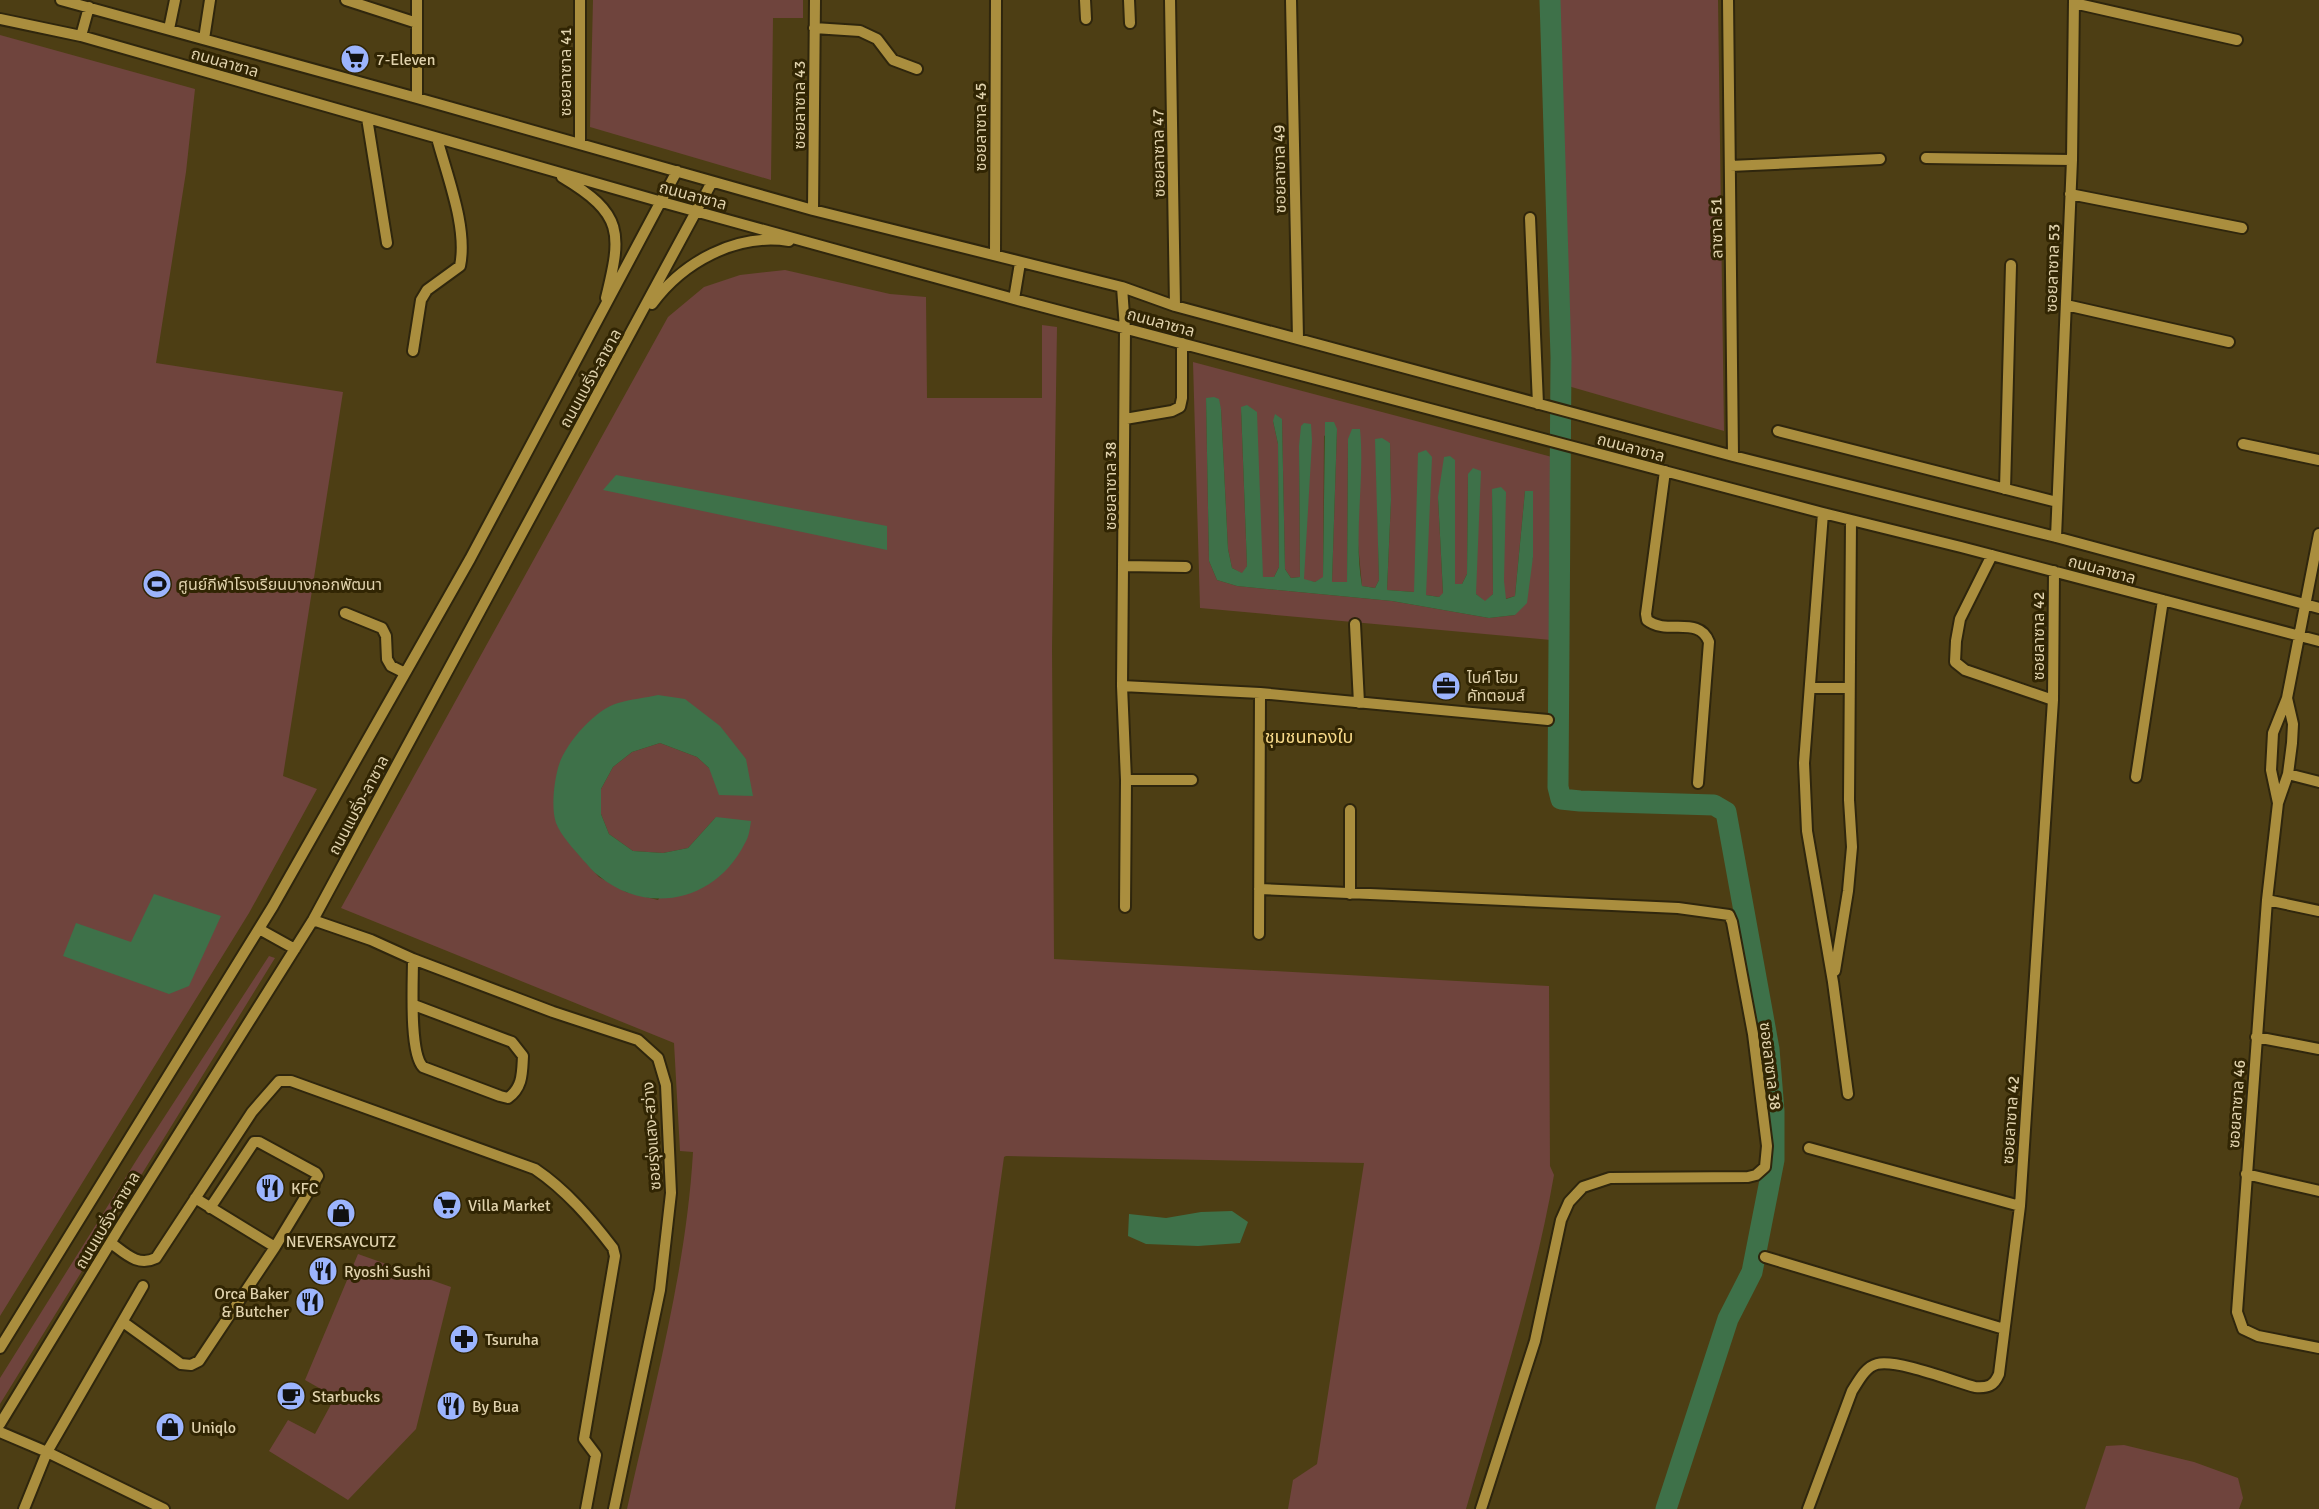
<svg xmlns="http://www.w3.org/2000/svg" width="2319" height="1509" font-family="Signika,'Noto Sans Thai',sans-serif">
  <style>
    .green { fill: #6f443d; fill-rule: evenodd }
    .water { fill: #3e7149 }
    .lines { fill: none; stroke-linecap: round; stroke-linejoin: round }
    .canal { stroke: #3e7149; stroke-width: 21 }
    .minor-casing { stroke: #2f260d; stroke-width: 14 }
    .minor { stroke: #aa8e3e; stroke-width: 10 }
    .labels { text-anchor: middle; stroke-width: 6; stroke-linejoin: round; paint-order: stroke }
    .poi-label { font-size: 16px; fill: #e0d2ad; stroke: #312503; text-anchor: start }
    .street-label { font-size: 16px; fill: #e0d2ad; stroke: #312503 }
    .neighbourhood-label { font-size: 18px; fill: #f8da8a; stroke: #312503 }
  </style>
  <rect width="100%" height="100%" fill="#4d3e14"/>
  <path class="green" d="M 593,0 L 803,0 L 803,18 L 773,18 L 771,180 L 590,127 Z
    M 1557,0 L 1718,0 L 1724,431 L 1568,386 Z
    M 0,35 L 195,89 L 186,172 L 156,363 L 343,392 L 283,776 L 317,789 L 249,913 L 0,1316 Z
    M 785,270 L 890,294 L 926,297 L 927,398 L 1042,398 L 1042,325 L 1057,327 L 1052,648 L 1054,959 L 1549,986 L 1550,1166 L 1554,1175 C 1534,1289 1498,1398 1466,1509 L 1288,1509 L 1293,1480 L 1317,1464 L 1364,1163 L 1006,1156 L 1004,1157 L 955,1509 L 627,1509 C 653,1391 686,1273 693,1152 L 680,1151 L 674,1043 L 341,908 L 668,317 L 704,287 L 740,275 ZM 615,704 L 746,759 L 709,768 L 697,757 L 660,743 L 632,752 L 613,767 L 601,789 L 601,814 L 609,834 L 633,851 L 663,853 L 688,848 L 716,817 L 658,900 L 626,892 L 599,877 L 574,849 Z
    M 1193,362 L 1552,457 L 1551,640 L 1200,608 ZM 1206,398 L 1221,409 L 1228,549 L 1232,568 L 1243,574 L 1247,566 L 1241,408 L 1263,577 L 1274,577 L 1279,567 L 1278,444 L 1273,421 L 1282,419 L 1285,569 L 1291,578 L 1300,577 L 1299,446 L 1304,580 L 1315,582 L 1323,578 L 1324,436 L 1337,429 L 1332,582 L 1347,583 L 1348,439 L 1362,586 L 1375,588 L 1379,580 L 1376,439 L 1390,443 L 1391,500 L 1387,590 L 1414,592 L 1426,571 L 1426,595 L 1439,597 L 1443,594 L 1438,497 L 1455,584 L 1462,584 L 1467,574 L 1468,474 L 1476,567 L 1476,594 L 1485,602 L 1493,594 L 1492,490 L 1505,599 L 1515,596 L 1525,491 L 1533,491 L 1533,557 L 1515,615 L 1489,618 L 1392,601 L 1237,586 L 1217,580 L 1209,561 Z
    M 269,956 L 275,958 L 0,1404 L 0,1378 L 139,1156 Z
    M 358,1254 L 451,1287 L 416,1429 L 348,1500 L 269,1451 L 288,1420 L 315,1434 L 335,1397 L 305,1380 Z
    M 2124,1445 L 2194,1462 L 2238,1478 L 2243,1498 L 2239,1509 L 2085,1509 L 2106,1446 Z"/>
  <path class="water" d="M 1214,397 L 1219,399 L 1221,409 L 1228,549 L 1232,568 L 1242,573 L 1247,566 L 1241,407 L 1247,405 L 1257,412 L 1263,577 L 1274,577 L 1279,567 L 1278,444 L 1273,421 L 1275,414 L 1282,419 L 1285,569 L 1291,578 L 1300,577 L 1299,446 L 1301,426 L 1304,423 L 1311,424 L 1312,441 L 1304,579 L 1315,582 L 1323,577 L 1325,422 L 1334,422 L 1337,429 L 1332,582 L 1347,582 L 1348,439 L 1352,429 L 1360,429 C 1365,481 1353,535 1362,586 L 1375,588 L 1379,580 L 1375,439 L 1382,438 L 1390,443 L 1391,500 L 1387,590 L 1414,592 L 1418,453 L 1426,450 L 1432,457 L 1426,595 L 1439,597 L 1443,593 L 1438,497 L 1444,457 L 1450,456 L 1455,460 L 1455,584 L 1462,584 L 1467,574 L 1468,474 L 1473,468 L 1481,471 L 1476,594 L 1485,601 L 1493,594 L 1492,489 L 1501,487 L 1506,492 L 1504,581 L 1506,599 L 1515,596 L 1525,491 L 1533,491 L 1533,557 L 1527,603 L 1515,615 L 1489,618 L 1392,601 L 1237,586 L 1217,580 L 1209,561 L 1206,398 Z
    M 616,475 L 887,526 L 887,550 L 603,490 Z
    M 658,695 L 685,699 L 720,726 L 746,759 L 753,796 L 719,795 L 709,768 L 697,757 L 660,743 L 632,752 L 613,767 L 601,789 L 601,814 L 609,834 L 633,851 L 663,853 L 688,848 L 716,817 L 751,821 C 750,828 749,837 745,843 C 717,900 649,917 599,876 C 593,872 588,865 583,860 C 574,849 561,836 556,823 C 551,808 554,783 558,768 C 564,745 594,710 618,703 C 631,699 645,698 658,695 Z
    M 154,894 L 221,916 L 189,986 L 169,994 L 63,956 L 76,923 L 131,942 Z
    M 1232,1211 L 1248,1222 L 1240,1243 L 1198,1246 L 1146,1244 L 1128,1236 L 1129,1214 L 1166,1218 L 1201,1212 Z"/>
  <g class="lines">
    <path class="canal" d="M 1550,0 L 1561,357 L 1558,787 L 1561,799 L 1580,801 L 1714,805 L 1726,812 L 1769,1049 L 1774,1111 L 1774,1160 L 1752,1272 L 1728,1319 L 1666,1509"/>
    <g class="minor-casing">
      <path id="minor" d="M 61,0 L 417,98 L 813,210 L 1122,287 L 1175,306 L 1733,456 L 2056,537 L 2319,608
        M 346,0 L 417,23
        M 417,0 L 417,98
        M 1085,0 L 1086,19
        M 1129,0 L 1130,23
        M 1170,0 L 1175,306
        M 1291,0 L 1298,338
        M 1728,0 L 1733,456
        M 2074,3 L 2237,40
        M 0,19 L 81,36 L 662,202 L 1014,299 L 1823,513 L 1961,547 L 2319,641
        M 814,28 L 860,31 L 877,39 L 893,60 L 917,69
        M 169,29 L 175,0
        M 81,36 L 89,7
        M 204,39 L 210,0
        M 367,118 L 387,243
        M 580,144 L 580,0
        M 1926,158 L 2072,160
        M 1730,166 L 1880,159
        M 562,177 C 624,214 622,233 606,298
        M 2070,194 L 2242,228
        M 813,210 L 815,0
        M 1530,218 L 1538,404
        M 995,255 L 996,0
        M 1122,287 L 1125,329 L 1122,686 L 1126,780 L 1125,907
        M 1014,299 L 1020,263
        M 652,304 C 683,262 736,233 789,241
        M 2066,305 L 2229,342
        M 413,351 L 421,300 L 427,290 L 460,266 C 468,228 447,176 437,138
        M 1125,419 L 1172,411 L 1180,407 L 1182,398 L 1182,343
        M 1778,431 L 2057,502
        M 2243,444 L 2319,460
        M 1665,471 L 1646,614 L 1647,620 C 1667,636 1699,615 1709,642 L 1698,783
        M 2005,489 L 2011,265
        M 1823,513 L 1804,763 L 1807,831 L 1833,982 L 1848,1094
        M 2056,537 L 2072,160 L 2074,0
        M 1992,555 L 1960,619 L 1956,641 L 1955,662 L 1965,670 L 2053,700
        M 1124,566 L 1186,567
        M 345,613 L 382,628 L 386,636 L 387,659 L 391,666 L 405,673
        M 1355,624 L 1359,703
        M 1122,686 L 1260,693 L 1548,720
        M 1810,688 L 1849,688
        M 2287,698 L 2293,724 L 2292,743 L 2288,774 L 2278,803 L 2267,900 L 2237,1312 L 2243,1329 L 2258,1336 L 2319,1348
        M 2288,774 L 2319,782
        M 2136,777 L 2163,600
        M 1126,780 L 1192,780
        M 2278,803 L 2271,770 L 2273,733 L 2287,698 L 2319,534
        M 1350,810 L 1350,894
        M 1259,889 L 1678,908 L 1729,915 L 1732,922 L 1753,1034 L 1767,1146 L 1765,1167 L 1756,1175 L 1748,1177 L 1610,1178 L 1583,1187 L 1569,1202 L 1561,1220 L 1535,1341 L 1481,1509
        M 2267,900 L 2319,911
        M 313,920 L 371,940 L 413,959 L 553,1012 L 638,1040 L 658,1058 L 666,1085 L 671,1193 L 660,1290 L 614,1509
        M 259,929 L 295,949
        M 1259,934 L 1260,693
        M 413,959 C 413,981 409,1053 423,1067 L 500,1096 L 508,1098 C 523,1087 522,1073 523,1056 L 512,1042 L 414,1005
        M 1835,971 L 1848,891 L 1852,847 L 1849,800 L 1851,520
        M 2256,1037 L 2319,1049
        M 1809,1148 L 2020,1206
        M 2246,1174 L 2319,1191
        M 195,1198 L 275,1247
        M 111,1243 C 126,1254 138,1267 156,1258 L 252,1112 L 279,1081 L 291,1081 L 535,1169 C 566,1190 590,1218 613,1248 L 615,1256 L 584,1439 L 596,1455 L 586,1509
        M 1765,1257 L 2004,1329
        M 123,1322 L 181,1364 L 191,1365 L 199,1361 L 275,1247 L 318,1176 L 316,1173 L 259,1142 L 254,1142 L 210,1208
        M 0,1348 L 273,906 L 470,559 L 677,171
        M 0,1424 L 120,1227 L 313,920 L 712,182
        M 0,1432 L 47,1452 L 164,1509
        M 24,1509 L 47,1452 L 143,1286
        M 1808,1509 L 1852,1391 C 1858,1382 1865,1367 1877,1364 C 1897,1359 1953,1381 1975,1387 C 1988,1388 1994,1386 1999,1374 L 2020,1206 L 2053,700 L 2054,571"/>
    </g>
    <use href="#minor" class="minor"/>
  </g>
  <defs>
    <g id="supermarket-disc" transform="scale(1.5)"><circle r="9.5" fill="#9cb4fd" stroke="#312503"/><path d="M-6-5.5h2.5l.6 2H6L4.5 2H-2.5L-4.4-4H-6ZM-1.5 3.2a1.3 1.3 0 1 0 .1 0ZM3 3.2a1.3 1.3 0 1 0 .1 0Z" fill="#111"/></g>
    <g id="stadium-disc" transform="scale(1.5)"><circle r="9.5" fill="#9cb4fd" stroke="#312503"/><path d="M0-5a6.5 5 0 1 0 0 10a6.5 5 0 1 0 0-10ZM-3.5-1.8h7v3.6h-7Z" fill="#111"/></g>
    <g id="office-disc" transform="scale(1.5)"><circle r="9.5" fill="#9cb4fd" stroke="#312503"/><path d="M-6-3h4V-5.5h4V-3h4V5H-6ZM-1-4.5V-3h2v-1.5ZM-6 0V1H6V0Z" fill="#111"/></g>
    <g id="restaurant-disc" transform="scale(1.5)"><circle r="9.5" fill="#9cb4fd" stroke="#312503"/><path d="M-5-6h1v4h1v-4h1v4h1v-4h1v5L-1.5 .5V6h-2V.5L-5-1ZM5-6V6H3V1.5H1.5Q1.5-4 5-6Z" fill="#111"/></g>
    <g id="shop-disc" transform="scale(1.5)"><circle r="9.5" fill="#9cb4fd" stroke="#312503"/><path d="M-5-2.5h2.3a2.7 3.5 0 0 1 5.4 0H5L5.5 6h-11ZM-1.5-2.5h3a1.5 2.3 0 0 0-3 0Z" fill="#111"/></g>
    <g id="pharmacy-disc" transform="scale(1.5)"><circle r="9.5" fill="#9cb4fd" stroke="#312503"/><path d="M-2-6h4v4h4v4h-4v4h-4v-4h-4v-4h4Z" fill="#111"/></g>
    <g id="cafe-disc" transform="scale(1.5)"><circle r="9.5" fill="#9cb4fd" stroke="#312503"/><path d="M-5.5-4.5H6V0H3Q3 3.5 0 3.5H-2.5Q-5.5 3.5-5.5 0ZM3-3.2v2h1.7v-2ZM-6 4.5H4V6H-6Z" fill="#111"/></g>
  </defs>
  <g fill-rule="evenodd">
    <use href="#supermarket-disc" x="355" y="59"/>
    <use href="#stadium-disc" x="157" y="584"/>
    <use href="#office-disc" x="1446" y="686"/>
    <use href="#restaurant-disc" x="270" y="1188"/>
    <use href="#supermarket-disc" x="447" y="1205"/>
    <use href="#shop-disc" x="341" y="1213"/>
    <use href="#restaurant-disc" x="323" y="1271"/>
    <use href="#restaurant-disc" x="310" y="1302"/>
    <use href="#pharmacy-disc" x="464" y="1339"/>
    <use href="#cafe-disc" x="291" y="1396"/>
    <use href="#restaurant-disc" x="451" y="1406"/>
    <use href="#shop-disc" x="170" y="1427"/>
  </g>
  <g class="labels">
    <g class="poi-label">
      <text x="376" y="65">7-Eleven</text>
      <text x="178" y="590">ศูนย์กีฬาโรงเรียนบางกอกพัฒนา</text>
      <text x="1467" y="683">ไบค์ โฮม<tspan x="1467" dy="18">คัทตอมส์</tspan></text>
      <text x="291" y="1194">KFC</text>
      <text x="468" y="1211">Villa Market</text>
      <text x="341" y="1247" text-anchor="middle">NEVERSAYCUTZ</text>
      <text x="344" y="1277">Ryoshi Sushi</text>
      <text x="289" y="1299" text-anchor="end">Orca Baker<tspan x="289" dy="18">&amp; Butcher</tspan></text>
      <text x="485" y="1345">Tsuruha</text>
      <text x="312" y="1402">Starbucks</text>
      <text x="472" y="1412">By Bua</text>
      <text x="191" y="1433">Uniqlo</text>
    </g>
    <g class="street-label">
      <text transform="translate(225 62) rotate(16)" y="6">ถนนลาซาล</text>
      <text transform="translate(565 72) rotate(-90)" y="6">ซอยลาซาล 41</text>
      <text transform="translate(799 105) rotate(-90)" y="6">ซอยลาซาล 43</text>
      <text transform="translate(980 127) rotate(-90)" y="6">ซอยลาซาล 45</text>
      <text transform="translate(1158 153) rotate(-91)" y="6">ซอยลาซาล 47</text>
      <text transform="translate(1279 169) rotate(-91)" y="6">ซอยลาซาล 49</text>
      <text transform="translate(693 195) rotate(15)" y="6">ถนนลาซาล</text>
      <text transform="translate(1716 228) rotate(-91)" y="6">ลาซาล 51</text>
      <text transform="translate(2052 268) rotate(-88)" y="6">ซอยลาซาล 53</text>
      <text transform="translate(1161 322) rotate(15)" y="6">ถนนลาซาล</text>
      <text transform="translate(590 378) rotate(-61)" y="6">ถนนแบริ่ง-ลาซาล</text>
      <text transform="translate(1631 447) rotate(15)" y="6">ถนนลาซาล</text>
      <text transform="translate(1110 486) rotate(-90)" y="6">ซอยลาซาล 38</text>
      <text transform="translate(2102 569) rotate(15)" y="6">ถนนลาซาล</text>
      <text transform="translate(2038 636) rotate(-90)" y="6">ซอยลาซาล 42</text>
      <text transform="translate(358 805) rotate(-62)" y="6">ถนนแบริ่ง-ลาซาล</text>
      <text transform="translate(1771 1066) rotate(83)" y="6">ซอยลาซาล 38</text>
      <text transform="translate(2236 1104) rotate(-86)" y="6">ซอยลาซาล 46</text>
      <text transform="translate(2010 1120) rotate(-86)" y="6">ซอยลาซาล 42</text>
      <text transform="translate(651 1136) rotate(-94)" y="6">ซอยรุ่งแสง-สว่าง</text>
      <text transform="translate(107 1220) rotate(-59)" y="6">ถนนแบริ่ง-ลาซาล</text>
    </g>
    <g class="neighbourhood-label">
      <text x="1309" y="743">ชุมชนทองใบ</text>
    </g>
  </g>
</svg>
